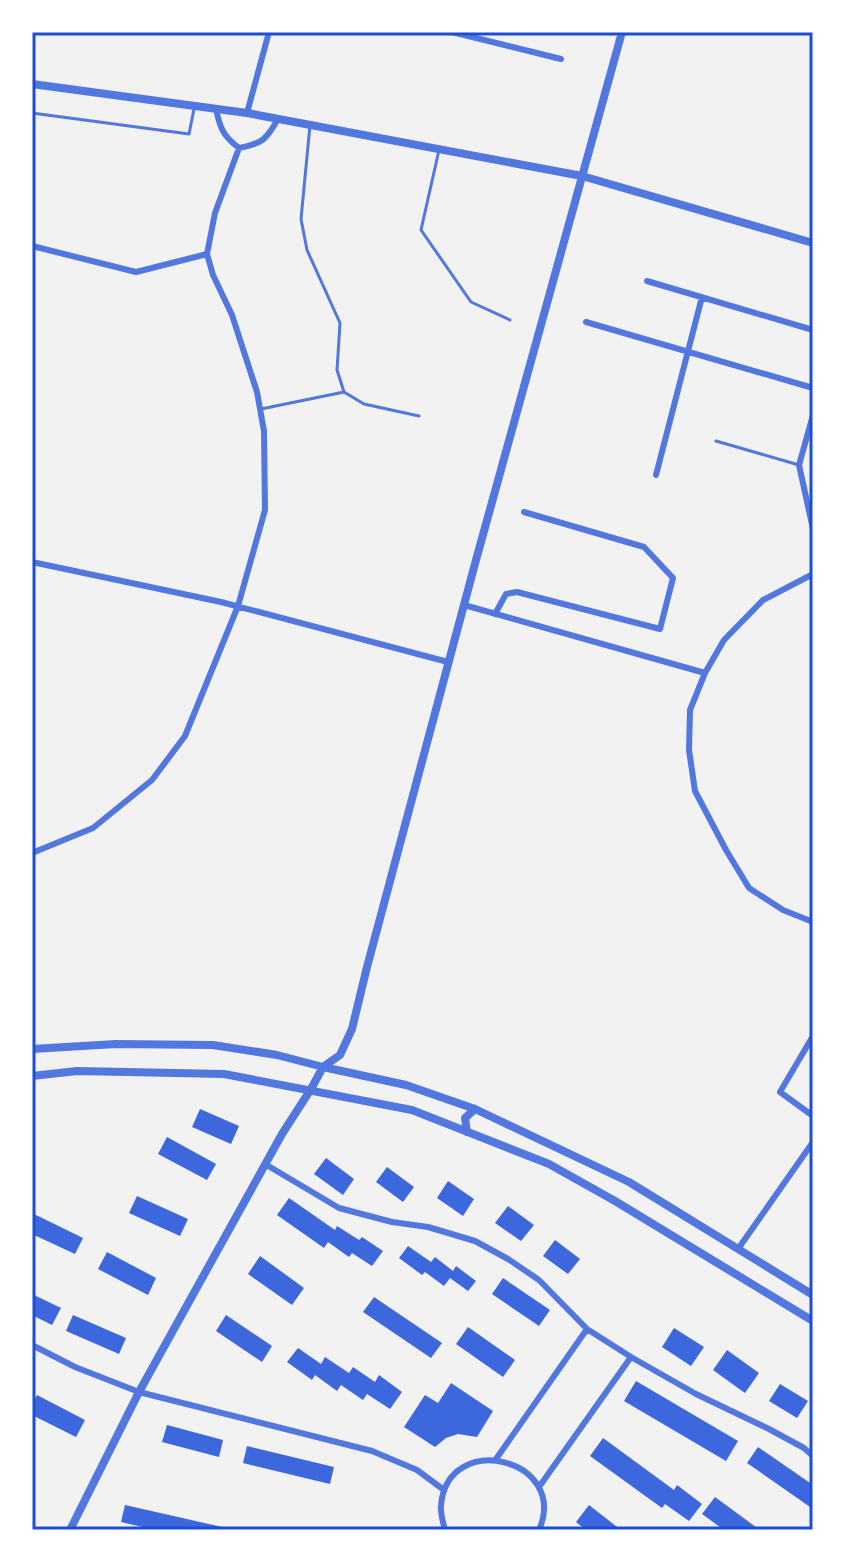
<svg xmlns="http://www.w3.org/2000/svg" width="845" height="1562" font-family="'Roboto Serif',serif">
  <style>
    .building { fill: #3d67dc }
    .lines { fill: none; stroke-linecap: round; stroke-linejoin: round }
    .service { stroke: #5277de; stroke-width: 3 }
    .minor { stroke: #5277de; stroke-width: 6 }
    .tertiary { stroke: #5277de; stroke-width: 8 }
    .neatline { fill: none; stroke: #1d4ed8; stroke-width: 3 }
  </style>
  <rect width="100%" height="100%" fill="#f2f2f2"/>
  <path class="building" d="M 200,1109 L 239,1126 L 231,1144 L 192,1127 Z
    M 167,1137 L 216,1164 L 207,1180 L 158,1154 Z
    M 326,1158 L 354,1179 L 343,1195 L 314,1174 Z
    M 387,1167 L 414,1187 L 403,1202 L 376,1182 Z
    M 448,1181 L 474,1199 L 463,1216 L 437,1198 Z
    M 137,1196 L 188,1219 L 180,1236 L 129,1213 Z
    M 289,1198 L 335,1230 L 337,1226 L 359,1240 L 362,1237 L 383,1251 L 372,1266 L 352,1253 L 349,1257 L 328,1242 L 324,1248 L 277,1215 Z
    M 508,1206 L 534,1225 L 521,1241 L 495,1223 Z
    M 32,1213 L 83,1238 L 75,1254 L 32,1234 Z
    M 555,1240 L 580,1259 L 568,1274 L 543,1256 Z
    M 408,1246 L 431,1262 L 435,1257 L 453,1271 L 456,1266 L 476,1281 L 468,1291 L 450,1278 L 444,1286 L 425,1272 L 422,1275 L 399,1258 Z
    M 107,1252 L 156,1278 L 148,1295 L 98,1269 Z
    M 260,1256 L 304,1288 L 292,1305 L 248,1274 Z
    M 503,1278 L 550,1310 L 539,1326 L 492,1294 Z
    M 32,1294 L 61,1308 L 52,1325 L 32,1315 Z
    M 374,1297 L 442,1343 L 431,1358 L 363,1312 Z
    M 73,1315 L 126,1338 L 119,1354 L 66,1331 Z
    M 226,1315 L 272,1346 L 262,1362 L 216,1331 Z
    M 468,1327 L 515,1360 L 503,1377 L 456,1344 Z
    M 674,1328 L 704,1347 L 691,1366 L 662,1347 Z
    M 298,1348 L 321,1364 L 325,1357 L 349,1373 L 353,1367 L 375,1382 L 379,1375 L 402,1392 L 390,1409 L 367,1394 L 363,1400 L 341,1385 L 337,1391 L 315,1375 L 312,1380 L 287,1362 Z
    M 727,1350 L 759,1373 L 745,1393 L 713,1370 Z
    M 636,1381 L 738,1441 L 726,1461 L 624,1401 Z
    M 451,1383 L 493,1411 L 477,1437 L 458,1434 L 446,1438 L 435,1447 L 404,1427 L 425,1395 L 438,1403 Z
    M 780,1384 L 808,1401 L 797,1418 L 769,1401 Z
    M 37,1395 L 85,1420 L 76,1437 L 32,1415 L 32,1405 Z
    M 167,1425 L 223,1440 L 219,1457 L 162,1442 Z
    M 603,1438 L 674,1490 L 677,1485 L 702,1504 L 689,1521 L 665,1504 L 662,1508 L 590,1456 Z
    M 247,1446 L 334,1467 L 330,1484 L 243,1463 Z
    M 758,1447 L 813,1485 L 813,1509 L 747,1463 Z
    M 715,1497 L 760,1530 L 724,1530 L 702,1514 Z
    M 125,1505 L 222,1527 L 222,1530 L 155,1530 L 121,1522 Z
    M 589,1505 L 621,1530 L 586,1530 L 576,1522 Z"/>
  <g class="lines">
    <path class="service" d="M 32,113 L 189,134 L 194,109
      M 310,125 L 301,219 L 307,250 L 340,323 L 337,370 L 344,392 L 364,404 L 419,416
      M 439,150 L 421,230 L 471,302 L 510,320
      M 261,409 L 344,392
      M 716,441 L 799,465"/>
    <path class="minor" d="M 452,32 L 561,59
      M 216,109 C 220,128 223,136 239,148 C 263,143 266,140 278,119
      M 247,113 L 269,32
      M 32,246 L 136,272 L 207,254
      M 647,281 L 813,330
      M 586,322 L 813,388
      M 813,415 L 799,465 L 813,529
      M 656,475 L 702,297
      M 32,562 L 221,602 L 448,662
      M 813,574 L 763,600 L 724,640 L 705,673 L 690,710 L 689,750 L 695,791 L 726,850 L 749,888 L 783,910 L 813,922
      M 464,605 L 705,673
      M 495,614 L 506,594 L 517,592 L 660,629 L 673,578 L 644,547 L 524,512
      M 32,853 L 93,828 L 152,780 L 185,736 L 238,606 L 265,510 L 264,431 L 257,392 L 232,315 L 213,275 L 207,254 L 215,213 L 239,148
      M 813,1036 L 780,1092 L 813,1116
      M 265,1164 L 339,1208 L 392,1222 L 428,1227 L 475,1241 L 508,1259 L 539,1280 L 587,1329 L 631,1357 L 696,1394 L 769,1429 L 804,1448 L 813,1456
      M 738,1249 L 813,1142
      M 32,1345 L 75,1367 L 139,1392 L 372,1451 L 417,1470 L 444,1490
      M 496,1459 L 587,1329
      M 539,1487 L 631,1357
      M 445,1530 C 443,1522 440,1513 441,1505 C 448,1429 570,1459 539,1530"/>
    <path class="tertiary" d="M 32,84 L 247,113 L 582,176 L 813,243
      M 32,1049 L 116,1044 L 213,1045 L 277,1055 L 323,1067 L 406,1085 L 475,1109 L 629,1182 L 813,1295
      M 32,1076 L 77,1071 L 224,1074 L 412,1110 L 549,1164 L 615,1201 L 813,1321
      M 467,1132 L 465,1118 L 475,1109
      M 70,1530 L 139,1392 L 282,1134 L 311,1089 L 323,1067 L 340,1055 L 352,1029 L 367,967 L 476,560 L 622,32"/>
  </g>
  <rect width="845" height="1562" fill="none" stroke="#ffffff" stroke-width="68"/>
  <rect x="34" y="34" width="777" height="1494" class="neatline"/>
</svg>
